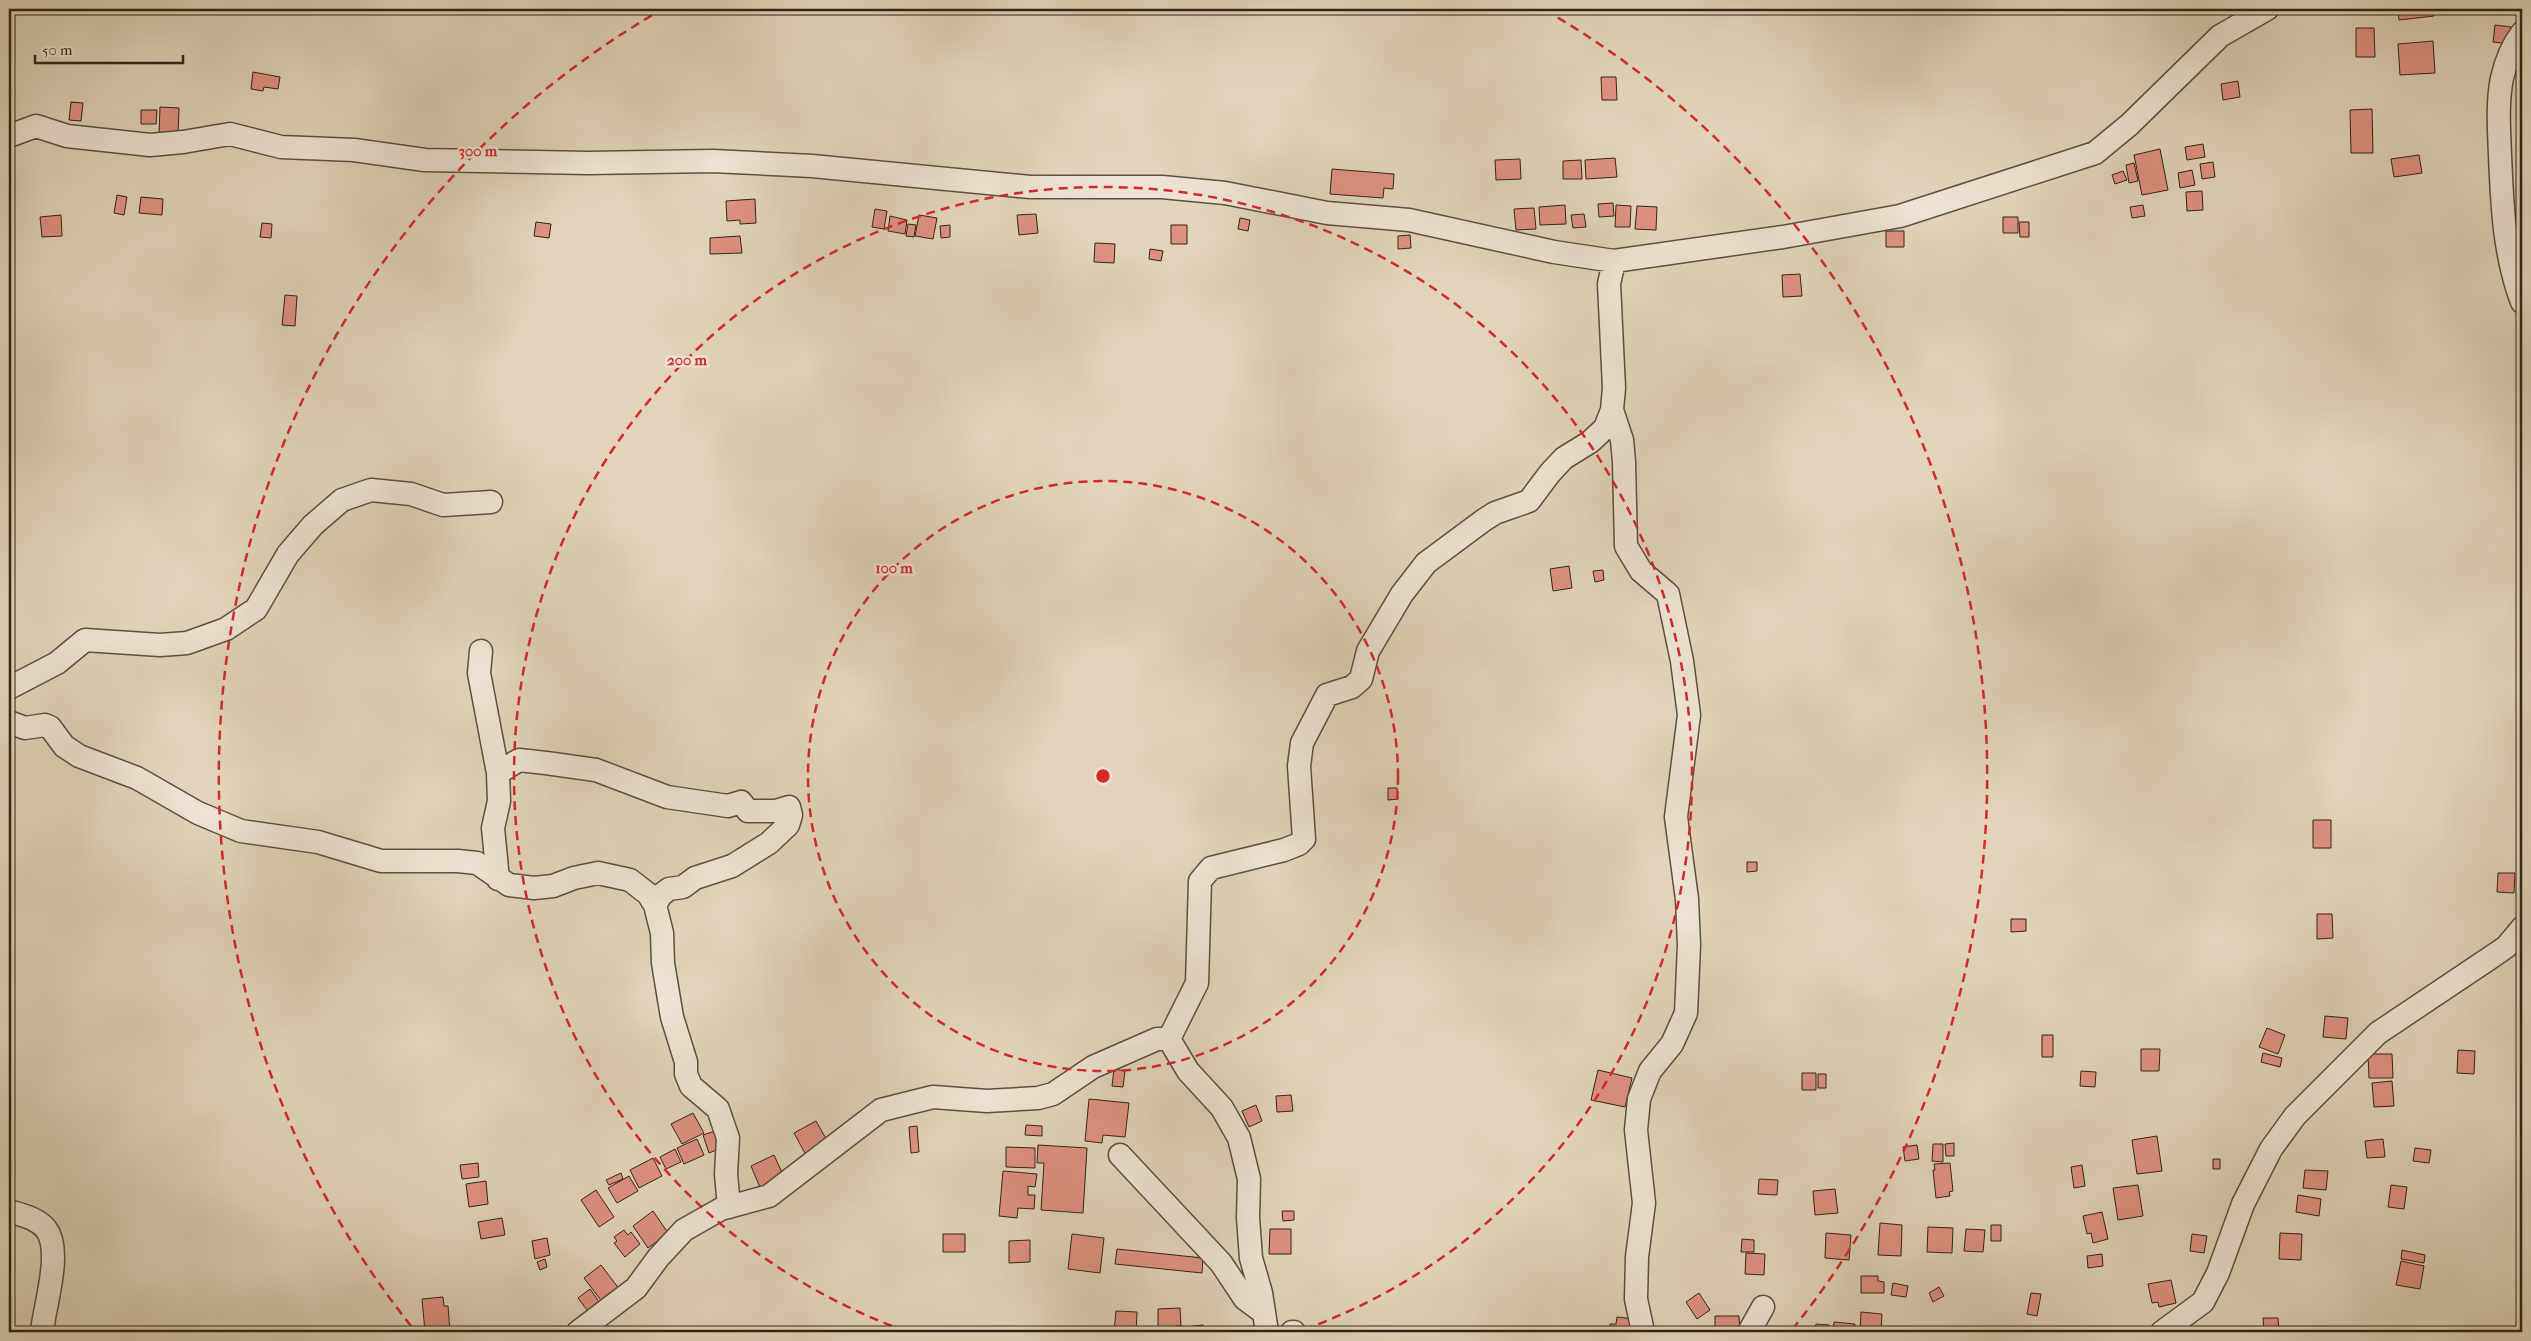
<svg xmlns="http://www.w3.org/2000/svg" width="2531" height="1341" font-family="'IM FELL French Canon',serif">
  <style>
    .building { fill: #df9181; stroke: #312317 }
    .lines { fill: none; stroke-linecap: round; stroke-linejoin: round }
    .street-casing { stroke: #5d4f40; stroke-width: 25 }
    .street { stroke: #ece3d2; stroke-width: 22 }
    .ring { fill: none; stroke: #d62828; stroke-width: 2.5; stroke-dasharray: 9 6 }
    .centre { fill: #d62828; stroke: #ece3d2; stroke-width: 2.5 }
    .ring-label { font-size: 15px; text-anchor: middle; font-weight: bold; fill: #d62828; stroke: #ece3d2; stroke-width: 5; stroke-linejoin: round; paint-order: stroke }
  </style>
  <rect width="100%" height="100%" fill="#e1d4ba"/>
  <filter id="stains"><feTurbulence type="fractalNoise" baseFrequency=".004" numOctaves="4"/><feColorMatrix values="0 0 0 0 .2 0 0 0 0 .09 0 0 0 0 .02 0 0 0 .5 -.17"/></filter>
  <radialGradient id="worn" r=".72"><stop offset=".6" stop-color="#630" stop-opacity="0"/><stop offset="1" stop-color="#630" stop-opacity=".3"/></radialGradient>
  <path class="building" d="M 2398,9 L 2433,9 L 2434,16 L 2399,20 Z
    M 2495,25 L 2511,27 L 2510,44 L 2493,42 Z
    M 2356,28 L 2374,28 L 2375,57 L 2356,57 Z
    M 2433,41 L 2435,73 L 2400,75 L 2398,44 Z
    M 253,72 L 280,77 L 278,89 L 264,87 L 263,91 L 251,89 Z
    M 1601,77 L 1616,77 L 1617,100 L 1602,100 Z
    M 2238,81 L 2240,97 L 2223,100 L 2221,84 Z
    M 71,102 L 83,103 L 81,121 L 69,120 Z
    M 160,107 L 179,108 L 178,135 L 159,135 Z
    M 2372,109 L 2373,153 L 2351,153 L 2350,110 Z
    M 141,110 L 157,110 L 156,124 L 141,124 Z
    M 2203,144 L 2205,157 L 2187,160 L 2185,147 Z
    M 2160,149 L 2168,190 L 2142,195 L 2134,155 Z
    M 2419,155 L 2422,173 L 2394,177 L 2391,159 Z
    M 1615,158 L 1617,177 L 1586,179 L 1585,160 Z
    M 1520,159 L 1521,179 L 1496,180 L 1495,160 Z
    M 1581,160 L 1582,179 L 1563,179 L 1563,161 Z
    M 2213,162 L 2215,177 L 2202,179 L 2200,164 Z
    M 2134,163 L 2138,181 L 2129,183 L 2126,165 Z
    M 1332,169 L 1394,174 L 1393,189 L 1384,188 L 1383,198 L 1330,194 Z
    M 2192,170 L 2195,185 L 2180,188 L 2178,173 Z
    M 2123,171 L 2127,180 L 2115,184 L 2112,175 Z
    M 2202,191 L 2203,210 L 2187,211 L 2186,192 Z
    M 117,195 L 127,197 L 124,215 L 114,213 Z
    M 141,197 L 163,199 L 162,215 L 139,213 Z
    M 755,199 L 756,223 L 740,224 L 740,220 L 727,221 L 726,201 Z
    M 1613,203 L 1614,216 L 1599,217 L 1598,204 Z
    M 1565,205 L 1566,224 L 1540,225 L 1539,207 Z
    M 1616,205 L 1631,206 L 1630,227 L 1615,227 Z
    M 2143,205 L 2145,216 L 2132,218 L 2130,207 Z
    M 1637,206 L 1657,207 L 1656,230 L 1635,229 Z
    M 1534,208 L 1536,229 L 1516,230 L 1514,209 Z
    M 875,209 L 887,211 L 884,229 L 872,227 Z
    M 1036,214 L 1038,233 L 1019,235 L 1017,215 Z
    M 1584,214 L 1586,227 L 1573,228 L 1571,215 Z
    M 61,215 L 62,236 L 42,237 L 40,217 Z
    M 919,215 L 937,218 L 933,239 L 915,236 Z
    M 890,216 L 907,220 L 905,234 L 888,231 Z
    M 2003,217 L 2018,217 L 2018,233 L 2003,233 Z
    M 1240,218 L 1250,220 L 1248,231 L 1238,229 Z
    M 536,222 L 551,224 L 549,238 L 534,236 Z
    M 2019,222 L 2029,222 L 2029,237 L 2020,237 Z
    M 262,223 L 272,224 L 271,238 L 260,237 Z
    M 908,224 L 916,225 L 914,237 L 906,236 Z
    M 950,225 L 950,237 L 941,238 L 940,226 Z
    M 1171,225 L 1187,225 L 1187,244 L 1171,244 Z
    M 1886,231 L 1904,231 L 1904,247 L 1886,247 Z
    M 1410,235 L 1411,248 L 1398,249 L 1398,236 Z
    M 740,236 L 742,253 L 710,254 L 710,238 Z
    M 1095,243 L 1115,244 L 1114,263 L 1094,262 Z
    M 1150,249 L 1163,251 L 1161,261 L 1149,259 Z
    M 1800,274 L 1802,296 L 1783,297 L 1782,275 Z
    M 285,295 L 297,296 L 295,326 L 282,325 Z
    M 1569,566 L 1572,588 L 1553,591 L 1550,569 Z
    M 1603,570 L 1604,580 L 1595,582 L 1593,571 Z
    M 1388,788 L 1397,788 L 1398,799 L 1388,800 Z
    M 2313,820 L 2331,820 L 2331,848 L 2313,848 Z
    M 1747,862 L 1757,862 L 1757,871 L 1747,872 Z
    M 2498,873 L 2515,873 L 2514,893 L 2497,892 Z
    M 2317,914 L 2332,914 L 2333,938 L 2317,939 Z
    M 2011,919 L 2026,919 L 2026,931 L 2011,932 Z
    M 2325,1016 L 2348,1018 L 2346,1039 L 2323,1037 Z
    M 2267,1028 L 2285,1035 L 2278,1054 L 2259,1047 Z
    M 2042,1035 L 2053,1035 L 2053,1057 L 2042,1057 Z
    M 2141,1049 L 2160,1049 L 2159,1071 L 2141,1071 Z
    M 2458,1050 L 2475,1051 L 2474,1074 L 2457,1073 Z
    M 2263,1053 L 2282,1058 L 2280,1067 L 2261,1062 Z
    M 2368,1054 L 2392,1054 L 2393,1078 L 2369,1078 Z
    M 1114,1069 L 1125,1071 L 1123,1087 L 1112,1086 Z
    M 1598,1070 L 1632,1078 L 1625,1107 L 1591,1100 Z
    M 2081,1071 L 2096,1072 L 2095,1087 L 2080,1086 Z
    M 1802,1073 L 1816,1073 L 1816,1090 L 1802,1090 Z
    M 1818,1074 L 1826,1074 L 1826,1088 L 1818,1088 Z
    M 2392,1081 L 2394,1106 L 2374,1107 L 2372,1083 Z
    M 1291,1095 L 1293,1111 L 1277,1112 L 1276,1096 Z
    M 1089,1099 L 1129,1103 L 1125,1137 L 1103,1135 L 1102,1143 L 1085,1141 Z
    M 1256,1105 L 1262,1121 L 1249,1127 L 1242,1111 Z
    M 693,1113 L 704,1133 L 682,1144 L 671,1124 Z
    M 816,1121 L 829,1144 L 807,1157 L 794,1133 Z
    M 1026,1125 L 1042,1126 L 1042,1136 L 1025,1135 Z
    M 917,1126 L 919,1152 L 911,1153 L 909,1127 Z
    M 715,1131 L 721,1148 L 709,1153 L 703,1135 Z
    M 2157,1136 L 2162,1171 L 2137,1174 L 2132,1140 Z
    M 697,1139 L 704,1155 L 684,1164 L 677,1148 Z
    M 2383,1139 L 2385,1157 L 2367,1158 L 2365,1141 Z
    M 1954,1143 L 1954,1156 L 1946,1156 L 1945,1144 Z
    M 1933,1144 L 1943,1144 L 1943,1162 L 1932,1161 Z
    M 1038,1145 L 1087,1148 L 1083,1213 L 1041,1210 L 1044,1163 L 1037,1163 Z
    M 1917,1145 L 1919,1159 L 1905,1161 L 1903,1147 Z
    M 1006,1147 L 1035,1148 L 1035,1168 L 1006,1167 Z
    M 2415,1148 L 2431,1150 L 2429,1163 L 2413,1161 Z
    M 675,1149 L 681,1162 L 666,1169 L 660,1157 Z
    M 774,1155 L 785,1179 L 761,1190 L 751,1166 Z
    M 653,1158 L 662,1176 L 639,1188 L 630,1170 Z
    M 2213,1159 L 2220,1159 L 2220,1169 L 2213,1169 Z
    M 478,1163 L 479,1177 L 462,1179 L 460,1165 Z
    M 1950,1163 L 1953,1191 L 1949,1192 L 1950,1196 L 1936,1198 L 1933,1170 L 1935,1170 L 1934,1164 Z
    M 2082,1165 L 2085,1186 L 2074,1188 L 2071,1167 Z
    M 2305,1170 L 2328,1171 L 2326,1190 L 2303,1188 Z
    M 1003,1171 L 1037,1174 L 1035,1187 L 1028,1186 L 1028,1195 L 1035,1195 L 1034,1209 L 1018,1208 L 1017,1218 L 999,1216 Z
    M 621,1173 L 623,1179 L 609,1185 L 606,1180 Z
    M 629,1176 L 638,1191 L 617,1203 L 608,1188 Z
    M 1759,1179 L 1778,1180 L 1777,1195 L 1758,1194 Z
    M 486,1181 L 488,1204 L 469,1207 L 466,1184 Z
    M 2138,1185 L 2143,1216 L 2118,1220 L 2113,1188 Z
    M 2391,1185 L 2407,1187 L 2404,1209 L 2388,1207 Z
    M 1835,1189 L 1838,1213 L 1815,1215 L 1813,1191 Z
    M 596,1190 L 614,1217 L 599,1227 L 581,1200 Z
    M 2298,1195 L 2321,1199 L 2319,1216 L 2296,1212 Z
    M 653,1211 L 668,1233 L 648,1248 L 633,1226 Z
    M 1282,1211 L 1294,1211 L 1294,1220 L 1283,1221 Z
    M 2102,1212 L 2108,1239 L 2093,1243 L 2091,1233 L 2087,1234 L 2083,1216 Z
    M 502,1218 L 505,1235 L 481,1239 L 478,1222 Z
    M 1880,1223 L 1902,1225 L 1901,1256 L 1878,1255 Z
    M 1991,1225 L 2001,1225 L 2001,1241 L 1991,1241 Z
    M 1928,1227 L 1953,1228 L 1952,1253 L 1927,1252 Z
    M 1270,1229 L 1291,1229 L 1291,1254 L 1269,1254 Z
    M 1966,1229 L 1985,1230 L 1983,1252 L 1964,1251 Z
    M 624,1230 L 628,1235 L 631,1232 L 640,1244 L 625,1257 L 614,1243 L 617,1241 L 614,1237 Z
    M 1826,1233 L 1851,1235 L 1849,1260 L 1825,1258 Z
    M 2280,1233 L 2302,1234 L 2301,1260 L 2279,1259 Z
    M 943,1234 L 965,1234 L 965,1252 L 943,1252 Z
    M 1072,1234 L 1104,1238 L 1100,1273 L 1068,1269 Z
    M 2192,1234 L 2207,1236 L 2204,1253 L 2190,1251 Z
    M 547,1238 L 550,1255 L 535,1259 L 532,1241 Z
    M 1742,1239 L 1754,1240 L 1754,1252 L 1741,1252 Z
    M 1030,1240 L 1030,1262 L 1009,1263 L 1009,1241 Z
    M 1117,1249 L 1203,1258 L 1202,1273 L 1115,1264 Z
    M 2402,1250 L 2425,1255 L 2424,1263 L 2401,1259 Z
    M 1746,1253 L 1765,1254 L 1764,1275 L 1745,1274 Z
    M 2102,1254 L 2103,1266 L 2088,1268 L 2087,1256 Z
    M 545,1259 L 547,1267 L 540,1270 L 537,1262 Z
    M 2401,1261 L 2424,1266 L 2420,1289 L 2396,1285 Z
    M 601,1265 L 620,1290 L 603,1303 L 584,1278 Z
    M 1861,1276 L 1878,1276 L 1878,1281 L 1884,1282 L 1884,1293 L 1861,1293 Z
    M 2171,1280 L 2176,1303 L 2159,1307 L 2158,1302 L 2152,1303 L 2148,1284 Z
    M 1893,1283 L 1908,1286 L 1906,1297 L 1891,1295 Z
    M 1939,1287 L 1944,1296 L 1933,1302 L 1929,1293 Z
    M 590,1289 L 604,1309 L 592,1317 L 578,1298 Z
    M 1699,1293 L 1710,1310 L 1697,1319 L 1686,1302 Z
    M 2031,1293 L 2041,1294 L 2037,1316 L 2027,1314 Z
    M 443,1297 L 444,1306 L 448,1306 L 450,1332 L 425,1332 L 422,1299 Z
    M 1180,1308 L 1181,1326 L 1158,1327 L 1158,1309 Z
    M 1116,1311 L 1137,1312 L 1136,1332 L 1114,1332 Z
    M 1861,1312 L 1882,1314 L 1881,1332 L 1860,1332 Z
    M 1715,1316 L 1739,1316 L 1740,1332 L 1715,1332 Z
    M 1617,1317 L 1635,1319 L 1634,1332 L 1609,1332 L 1610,1324 L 1616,1324 Z
    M 2263,1318 L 2278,1318 L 2279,1331 L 2264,1332 Z
    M 1834,1322 L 1855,1324 L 1854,1332 L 1833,1332 Z
    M 1816,1324 L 1829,1325 L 1829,1332 L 1815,1332 Z
    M 1203,1325 L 1204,1332 L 1186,1332 L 1185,1327 Z
    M 1658,1328 L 1680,1328 L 1680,1332 L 1658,1332 Z"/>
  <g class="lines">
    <g class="street-casing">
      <path id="street" d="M 2522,33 C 2512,46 2506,61 2502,78 C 2497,103 2499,129 2500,155 C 2502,204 2504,255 2522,302
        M 9,136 L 36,126 L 67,136 L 150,145 L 183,142 L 230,134 L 281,147 L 354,150 L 425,160 L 588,163 L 713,161 L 812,166 L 1030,187 L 1162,187 L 1225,193 L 1327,213 L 1409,220 L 1554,252 L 1614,261 L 1783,237 L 1900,216 L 2095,153 L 2129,125 L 2220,36 L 2267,9
        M 1612,410 L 1622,440 L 1624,462 L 1626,546 L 1641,571 L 1668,594 L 1682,661 L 1689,715 L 1676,817 L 1687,899 L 1689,945 L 1686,1013 L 1672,1044 L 1650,1071 L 1639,1099 L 1636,1130 L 1644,1203 L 1637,1257 L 1636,1299 L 1643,1332
        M 481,651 L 479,673 L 498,773 L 499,801 L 493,828 L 498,879
        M 9,688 L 57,663 L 85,640 L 160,645 L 187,643 L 226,629 L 256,609 L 288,554 L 313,525 L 342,500 L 371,490 L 411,494 L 443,505 L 491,502
        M 9,722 L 25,728 L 45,725 L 50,727 L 64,746 L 79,756 L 137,778 L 198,813 L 241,831 L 318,842 L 381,861 L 458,861 L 477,863 L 509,885 L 534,888 L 553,886 L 574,878 L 598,873 L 630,880 L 648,894 L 655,905 L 662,933 L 663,963 L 672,1017 L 686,1062 L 686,1074 L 691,1086 L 718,1109 L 728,1138 L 726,1174 L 729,1207
        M 498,773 L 519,760 L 546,763 L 596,770 L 667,797 L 728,806 L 741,802 L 748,811 L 776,811 L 789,807 L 791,815 L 788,825 L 769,843 L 732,866 L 695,878 L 683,887 L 669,889 L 661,895 L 655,905
        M 1169,1039 L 1197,983 L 1200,881 L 1211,868 L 1284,850 L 1299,844 L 1304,839 L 1299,766 L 1302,743 L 1327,695 L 1352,687 L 1361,679 L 1368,651 L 1402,594 L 1426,563 L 1484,520 L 1495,513 L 1529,501 L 1550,473 L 1564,458 L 1590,442 L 1605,428 L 1612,410 L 1614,388 L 1609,284 L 1614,261
        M 1120,1155 L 1221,1263 L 1245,1299 L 1264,1313
        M 9,1211 C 22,1215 37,1218 46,1229 C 63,1251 44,1307 42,1332
        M 578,1332 L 636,1288 L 658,1258 L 684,1230 L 721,1209 L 769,1196 L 881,1110 L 933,1097 L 987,1101 L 1038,1098 L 1053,1094 L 1093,1067 L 1157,1039 L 1169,1039 L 1188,1071 L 1222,1108 L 1239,1138 L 1249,1179 L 1248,1218 L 1251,1258 L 1261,1293 L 1267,1332
        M 1292,1332 L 1294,1332
        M 1749,1332 L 1763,1307
        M 2162,1332 L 2203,1302 L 2218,1273 L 2243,1204 L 2271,1149 L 2295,1116 L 2378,1033 L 2487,960 L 2506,947 L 2522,928"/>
    </g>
    <use href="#street" class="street"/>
  </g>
  <g class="ring">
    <circle cx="1103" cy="776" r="295"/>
    <path d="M906 1331A589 589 0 1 1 1300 1331"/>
    <path d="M411 1326A884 884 0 0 1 661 10M1545 10A884 884 0 0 1 1795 1326"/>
  </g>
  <circle cx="1103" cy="776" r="8" class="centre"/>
  <g class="ring-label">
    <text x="478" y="156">300 m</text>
    <text x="687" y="365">200 m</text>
    <text x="894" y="573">100 m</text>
  </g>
  <rect width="2531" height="1341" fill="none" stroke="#e1d4ba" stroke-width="30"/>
  <rect x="10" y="10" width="2511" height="1321" fill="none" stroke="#312317" stroke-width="2.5"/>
  <rect x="15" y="15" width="2501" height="1311" fill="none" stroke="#312317"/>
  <path d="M35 55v8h148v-8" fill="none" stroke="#312317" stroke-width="2.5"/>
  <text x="42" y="55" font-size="15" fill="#312317" stroke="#ece3d2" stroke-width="4" paint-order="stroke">50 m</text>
  <rect width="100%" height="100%" filter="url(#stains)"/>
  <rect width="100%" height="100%" fill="url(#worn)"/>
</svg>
